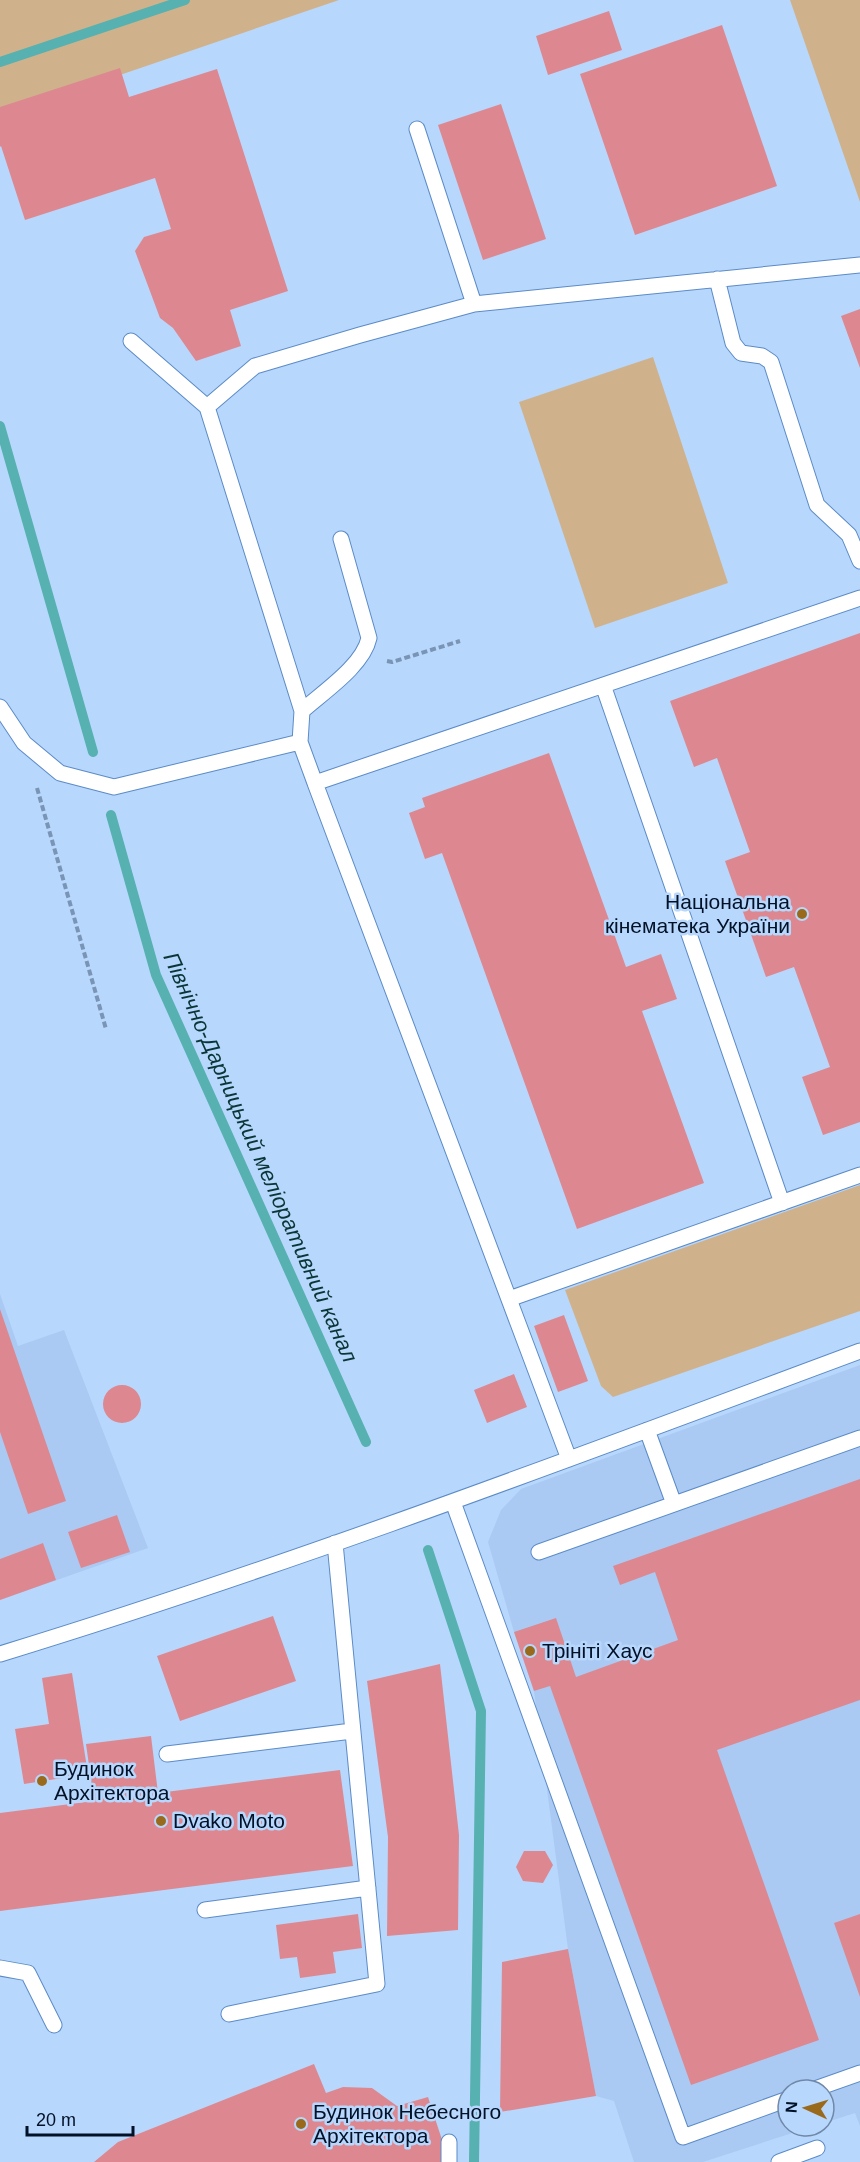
<svg xmlns="http://www.w3.org/2000/svg" width="860" height="2162" font-family="Helvetica,sans-serif">
  <style>
    .built { fill: #aacaf4 }
    .green { fill: #cfb28c }
    .lines { fill: none; stroke-linecap: round; stroke-linejoin: round }
    .stream { stroke: #56b1b0; stroke-width: 10 }
    .building { fill: #dd8890 }
    .service-casing { stroke: #5b8bc6; stroke-width: 17 }
    .path { stroke: #7a94b5; stroke-width: 4; stroke-dasharray: 6 3; stroke-linecap: butt }
    .service { stroke: #fff; stroke-width: 15 }
    .poi-dot { fill: #9a6a1c; stroke: #b8d7fd; stroke-width: 2 }
    .labels { text-anchor: middle; stroke-width: 5; stroke-linejoin: round; paint-order: stroke }
    .poi-label { font-size: 21px; fill: #011127; stroke: #b8d7fd; text-anchor: start }
    .water-label { font-size: 22px; font-style: italic; fill: #093636; stroke: #b8d7fd }
  </style>
  <rect width="100%" height="100%" fill="#b8d7fd"/>
  <path class="built" d="M 0,1294 L 18,1346 L 64,1330 L 148,1548 L 0,1600 Z
    M 860,1365 L 860,2126 L 855,2113 L 824,2123 L 824,2090 L 788,2090 L 788,2126 L 814,2126 L 703,2162 L 634,2162 L 614,2101 L 596,2096 L 568,1949 L 534,1691 L 514,1632 L 488,1542 L 501,1510 L 521,1489 Z"/>
  <path class="green" d="M 0,0 L 339,0 L 0,116 Z
    M 790,0 L 860,0 L 860,202 Z
    M 653,357 L 728,583 L 595,628 L 519,402 Z
    M 860,1185 L 860,1311 L 613,1397 L 601,1386 L 565,1290 Z"/>
  <g class="lines">
    <path class="stream" d="M 0,62 L 185,0
      M 0,426 L 93,752
      M 111,815 L 156,975 L 366,1442
      M 428,1550 L 481,1711 L 474,2162"/>
  </g>
  <path class="building" d="M 609,11 L 622,50 L 548,75 L 536,36 Z
    M 722,25 L 777,186 L 635,235 L 580,74 Z
    M 120,68 L 129,97 L 217,69 L 288,291 L 230,310 L 241,346 L 196,361 L 173,328 L 160,318 L 135,251 L 144,237 L 171,229 L 155,178 L 25,220 L 1,146 L 0,147 L 0,107 Z
    M 501,104 L 546,239 L 483,260 L 438,125 Z
    M 860,309 L 860,368 L 841,316 Z
    M 860,633 L 860,1122 L 823,1135 L 802,1077 L 830,1067 L 794,967 L 766,977 L 725,861 L 750,852 L 717,758 L 694,767 L 670,701 Z
    M 549,753 L 626,967 L 661,954 L 677,999 L 642,1011 L 704,1183 L 577,1229 L 442,853 L 425,859 L 409,813 L 425,807 L 422,798 Z
    M 0,1309 L 66,1501 L 28,1514 L 0,1432 Z
    M 564,1315 L 588,1381 L 558,1392 L 534,1326 Z
    M 514,1374 L 527,1407 L 487,1423 L 474,1390 Z
    M103 1404a19 19 0 1 1 38 0a19 19 0 1 1-38 0Z
    M 860,1479 L 860,1700 L 717,1750 L 819,2040 L 691,2085 L 550,1686 L 534,1691 L 514,1632 L 556,1618 L 576,1677 L 678,1640 L 655,1572 L 620,1585 L 613,1566 Z
    M 117,1515 L 130,1552 L 81,1568 L 68,1532 Z
    M 43,1543 L 56,1580 L 0,1600 L 0,1559 Z
    M 273,1616 L 296,1681 L 180,1721 L 157,1656 Z
    M 440,1664 L 459,1835 L 458,1930 L 387,1936 L 388,1837 L 367,1681 Z
    M 72,1673 L 88,1774 L 24,1784 L 15,1729 L 49,1724 L 42,1678 Z
    M 151,1736 L 158,1793 L 340,1770 L 353,1866 L 0,1911 L 0,1813 L 94,1801 L 86,1744 Z
    M 524,1851 L 545,1851 L 553,1865 L 543,1883 L 523,1881 L 516,1867 Z
    M 358,1914 L 362,1948 L 333,1952 L 336,1973 L 300,1978 L 297,1957 L 280,1959 L 276,1925 Z
    M 860,1914 L 860,1997 L 834,1923 Z
    M 568,1949 L 596,2096 L 500,2112 L 502,1962 Z
    M 314,2064 L 326,2093 L 343,2087 L 372,2088 L 397,2106 L 428,2097 L 445,2149 L 444,2162 L 94,2162 L 118,2142 Z"/>
  <g class="lines">
    <g class="service-casing">
      <path id="service" d="M 417,129 L 474,304
        M 717,279 L 733,343 L 741,353 L 762,356 L 771,362 L 817,505 L 849,535 L 860,561
        M 131,341 L 207,407 L 302,711 L 300,742 L 315,783
        M 207,407 L 255,366 L 360,335 L 474,304 L 860,265
        M 603,685 L 782,1203
        M 0,707 L 24,743 L 60,773 L 114,787 L 300,742
        M 302,711 C 323,692 363,666 369,638 L 341,539
        M 509,1299 L 860,1175
        M 647,1430 L 674,1504
        M 569,1459 L 315,783 L 860,598
        M 453,1502 L 683,2137 L 788,2099
        M 539,1552 L 860,1438
        M 0,1654 C 291,1565 575,1457 860,1351
        M 167,1754 L 352,1731
        M 205,1910 L 368,1888
        M 0,1968 L 28,1973 L 54,2025
        M 229,2014 L 377,1984 L 335,1543
        M 812,2090 L 860,2073
        M 449,2162 L 449,2142
        M 779,2162 L 817,2148"/>
    </g>
    <path class="path" d="M 387,661 L 392,662 L 460,641
      M 37,788 L 106,1029"/>
    <use href="#service" class="service"/>
  </g>
  <g class="poi-dot">
    <circle cx="802" cy="914" r="6"/>
    <circle cx="530" cy="1651" r="6"/>
    <circle cx="42" cy="1781" r="6"/>
    <circle cx="161" cy="1821" r="6"/>
    <circle cx="301" cy="2124" r="6"/>
  </g>
  <g class="labels">
    <g class="poi-label">
      <text x="790" y="909" text-anchor="end">Національна<tspan x="790" dy="24">кінематека України</tspan></text>
      <text x="542" y="1658">Трініті Хаус</text>
      <text x="54" y="1776">Будинок<tspan x="54" dy="24">Архітектора</tspan></text>
      <text x="173" y="1828">Dvako Moto</text>
      <text x="313" y="2119">Будинок Небесного<tspan x="313" dy="24">Архітектора</tspan></text>
    </g>
    <g class="water-label">
      <text transform="translate(261 1157) rotate(66)" y="8">Північно-Дарницький меліоративний канал</text>
    </g>
  </g>
  <g transform="translate(806 2108) rotate(274)"><circle r="28" fill="#b8d7fd" stroke="#6f88a7" stroke-width="1.5"/>
  <path d="M0-4.5L10 22L0 15L-10 22Z" fill="#9a6a1c"/>
  <text y="-9" font-size="16" font-weight="bold" text-anchor="middle" fill="#011127">N</text>
  </g>
  <path d="M27 2126v9h106v-9" fill="none" stroke="#011127" stroke-width="3"/>
  <text x="36" y="2126" font-size="18" fill="#011127" stroke="#b8d7fd" stroke-width="4.5" paint-order="stroke">20 m</text>
</svg>
